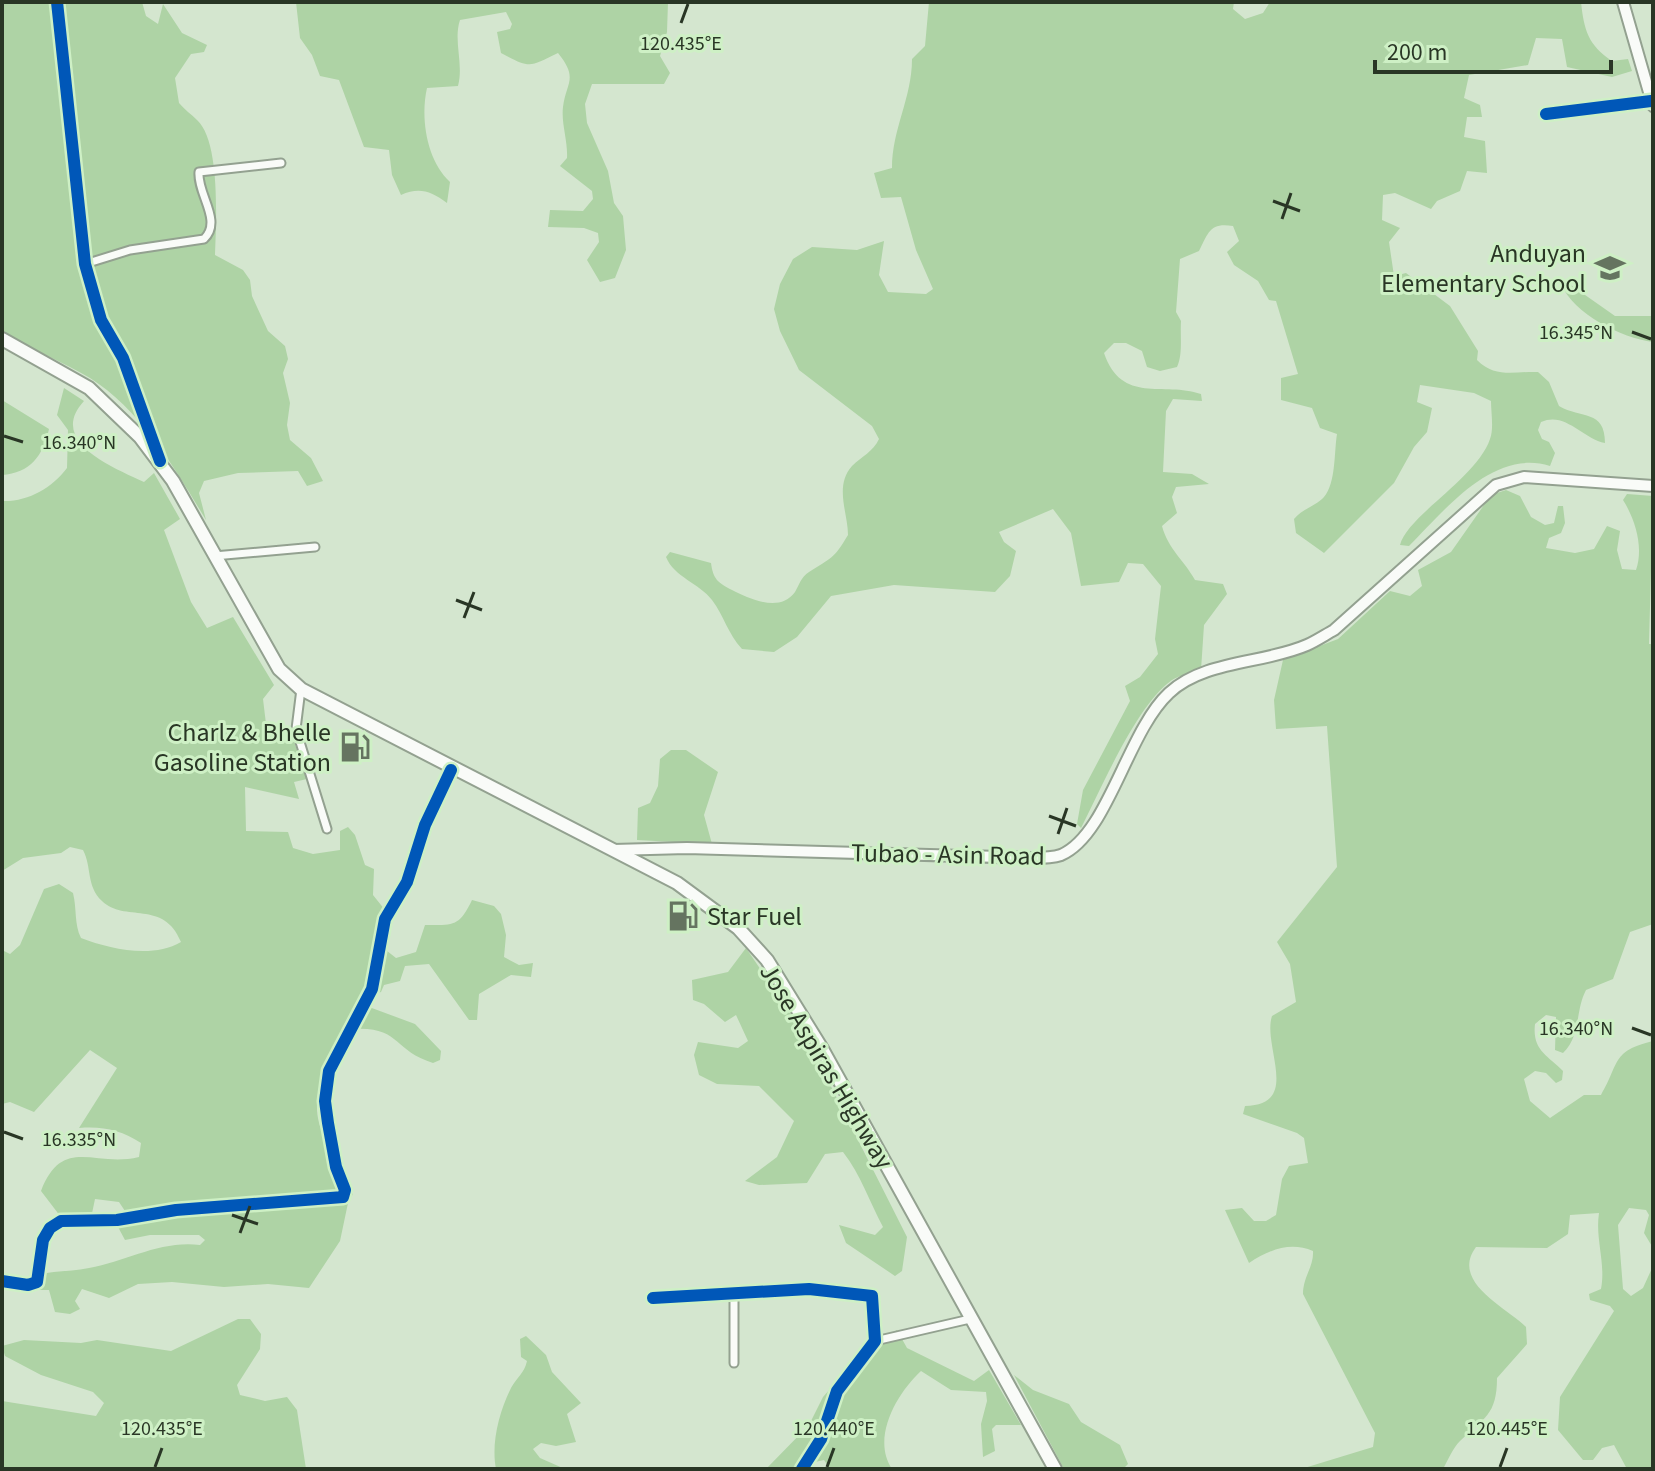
<svg xmlns="http://www.w3.org/2000/svg" width="1655" height="1471" font-family="'Source Sans 3',sans-serif">
  <style>
    .forest { fill: #aed3a5 }
    .lines { fill: none; stroke-linecap: round; stroke-linejoin: round }
    .minor-casing { stroke: #93a190; stroke-width: 11 }
    .secondary-casing { stroke: #93a190; stroke-width: 14 }
    .primary-casing { stroke: #93a190; stroke-width: 16 }
    .minor { stroke: #f9fbf8; stroke-width: 7 }
    .secondary { stroke: #f9fbf8; stroke-width: 10 }
    .primary { stroke: #f9fbf8; stroke-width: 12 }
    .cycleway-casing { stroke: #cef0c5; stroke-width: 17 }
    .cycleway { stroke: #0057b8; stroke-width: 12 }
    .ticks { fill: none; stroke: #293625; stroke-width: 3 }
    .labels { text-anchor: middle; stroke-width: 6; stroke-linejoin: round; paint-order: stroke }
    .poi-label { font-size: 26px; fill: #293625; stroke: #cef0c5; text-anchor: end }
    .street-label { font-size: 26px; fill: #293625; stroke: #cef0c5 }
    .ticks-label { font-size: 20px; text-anchor: middle; fill: #293625; stroke: #cef0c5; stroke-width: 6; stroke-linejoin: round; paint-order: stroke }
  </style>
  <rect width="100%" height="100%" fill="#d4e6cf"/>
  <path class="forest" d="M 2,2 L 142,2 L 146,16 L 158,24 L 163,4 L 182,33 L 207,45 L 204,52 L 191,54 L 175,78 L 179,103 C 185,110 191,114 197,120 C 221,142 216,224 215,255 L 243,270 L 250,280 L 252,296 L 268,331 L 285,346 L 288,359 L 283,373 L 290,403 L 287,425 L 290,440 L 311,458 L 323,481 L 307,486 L 298,471 L 238,473 L 204,481 L 199,493 L 206,520 C 176,470 141,410 90,378 C 62,362 31,348 2,333 Z
    M 296,2 L 668,2 L 667,32 L 660,56 L 670,73 L 664,84 L 592,84 L 585,104 L 587,123 L 608,171 L 614,203 L 623,216 L 626,250 L 615,278 L 600,282 L 587,260 L 599,242 L 598,233 L 584,228 L 548,227 L 550,210 L 583,211 L 593,199 L 592,191 L 560,166 L 567,158 C 568,141 561,123 563,107 C 566,82 579,79 558,53 C 529,67 531,69 501,53 L 497,32 L 510,29 L 512,24 L 506,12 L 460,20 C 453,41 464,64 458,86 L 427,88 C 420,119 427,161 450,182 L 447,203 C 431,191 419,187 401,195 L 392,175 L 389,150 L 364,147 L 339,80 L 320,76 L 312,55 L 300,38 Z
    M 929,2 L 1234,2 L 1233,9 L 1245,19 L 1263,13 L 1270,2 L 1581,2 C 1584,30 1588,45 1612,61 L 1628,59 L 1632,71 L 1612,77 L 1567,67 L 1562,39 L 1536,38 L 1528,65 L 1469,75 L 1464,98 L 1480,105 L 1482,117 L 1467,117 L 1464,137 L 1485,141 L 1487,173 L 1467,171 L 1460,191 L 1437,201 L 1431,209 L 1395,193 L 1383,195 L 1382,220 L 1400,228 L 1389,242 L 1394,276 L 1406,273 L 1450,306 L 1478,351 L 1477,360 C 1496,379 1515,371 1538,372 L 1549,382 L 1559,406 C 1581,419 1605,409 1605,443 C 1582,438 1565,411 1541,422 L 1538,430 L 1542,439 L 1549,442 L 1555,453 L 1550,466 C 1493,448 1444,511 1409,546 L 1400,545 C 1407,516 1477,478 1490,439 C 1494,429 1491,412 1491,401 L 1474,393 L 1420,385 L 1417,402 L 1432,408 L 1427,432 L 1414,447 L 1394,483 L 1324,553 L 1296,533 L 1294,519 C 1302,509 1316,506 1324,497 C 1336,483 1334,452 1337,434 L 1320,428 L 1312,408 L 1281,400 L 1281,378 L 1298,374 L 1276,301 L 1269,300 L 1258,281 L 1234,265 L 1227,252 L 1239,241 L 1233,226 C 1210,222 1208,233 1199,251 L 1180,259 L 1176,312 L 1181,321 C 1180,336 1183,354 1177,367 L 1160,371 L 1147,367 L 1142,351 L 1126,343 L 1114,343 L 1104,353 C 1122,405 1163,381 1201,394 L 1202,401 L 1173,399 L 1166,411 L 1163,472 L 1192,474 L 1209,484 L 1176,487 L 1172,497 L 1177,513 L 1162,526 C 1168,549 1184,560 1195,580 L 1223,584 L 1227,594 L 1204,625 L 1201,670 C 1192,673 1180,675 1172,680 C 1137,704 1101,789 1081,828 L 1077,824 L 1083,790 L 1130,701 L 1125,686 L 1140,677 L 1158,654 L 1155,639 L 1161,586 L 1143,564 L 1128,563 L 1119,582 L 1081,586 L 1071,533 L 1053,509 L 999,532 L 1004,542 L 1016,551 L 1010,576 L 995,592 L 894,585 L 831,596 L 797,637 L 774,652 L 742,649 C 728,634 724,616 712,600 C 699,583 674,577 666,557 L 670,552 L 711,563 C 713,579 718,583 732,590 C 750,599 780,613 795,592 C 799,585 801,577 809,572 C 832,557 833,560 848,535 C 848,513 834,486 852,466 C 862,456 873,452 879,439 L 872,426 L 799,370 L 780,331 L 774,309 L 780,284 L 793,259 L 812,247 L 857,250 L 884,241 L 879,275 L 888,292 L 926,294 L 933,289 L 916,250 L 901,197 L 881,198 L 874,173 L 892,168 C 892,129 912,98 912,59 L 925,46 Z
    M 1568,283 L 1615,316 L 1653,316 L 1653,342 C 1621,338 1574,314 1561,284 Z
    M 64,388 L 84,401 C 47,441 112,467 144,482 L 154,473 L 180,519 L 164,530 L 191,602 L 207,628 L 233,617 L 274,685 L 263,699 L 266,724 L 290,730 L 307,779 L 294,782 L 299,799 L 245,787 L 246,831 L 288,832 L 293,848 L 313,854 L 340,850 L 340,831 L 348,827 L 355,835 L 365,865 L 374,869 L 373,895 L 385,910 L 380,915 L 377,943 L 396,958 L 416,952 L 425,925 C 454,925 459,927 472,900 L 494,906 L 501,914 L 506,935 L 504,957 L 519,965 L 533,963 L 531,977 L 511,975 L 479,994 L 477,1020 L 469,1020 L 429,964 L 405,966 L 400,981 L 384,985 L 381,992 L 362,999 L 361,1004 L 415,1024 L 441,1051 L 440,1060 L 433,1063 C 390,1050 402,1023 343,1030 C 327,1067 304,1100 326,1140 L 335,1142 L 353,1194 L 348,1203 L 340,1241 L 309,1288 L 268,1284 L 224,1287 L 172,1282 L 138,1284 L 109,1298 L 82,1289 L 75,1301 L 80,1309 L 70,1314 L 55,1312 L 49,1290 L 35,1290 L 32,1277 C 51,1270 70,1272 89,1268 C 127,1261 161,1240 200,1245 L 205,1240 L 199,1235 L 150,1235 L 125,1240 L 118,1227 L 125,1211 L 119,1202 L 95,1199 L 90,1223 L 67,1225 L 41,1191 C 63,1135 94,1168 139,1157 L 141,1143 C 121,1130 103,1126 79,1128 L 117,1068 L 90,1050 L 34,1112 L 10,1102 L 2,1104 L 2,950 L 10,954 L 20,945 L 44,889 L 59,884 L 73,893 C 77,909 74,924 81,938 C 110,949 152,959 181,942 C 164,899 124,923 102,901 C 86,886 92,867 83,850 L 70,847 L 61,853 L 23,858 L 2,871 L 2,501 C 28,502 52,488 67,468 L 68,430 L 57,415 Z
    M 2,400 L 49,429 C 43,456 30,473 2,475 Z
    M 1506,490 L 1520,496 L 1531,517 L 1545,525 L 1554,523 L 1558,506 L 1563,506 L 1565,523 L 1561,533 L 1549,538 L 1546,548 L 1575,553 L 1594,549 L 1607,526 L 1620,531 L 1617,550 L 1622,569 L 1636,570 C 1644,547 1635,519 1623,500 L 1627,494 L 1653,496 L 1649,644 L 1653,644 L 1653,924 L 1630,932 L 1613,979 L 1586,990 C 1575,1011 1581,1036 1563,1053 L 1555,1050 L 1556,1017 L 1546,1015 L 1535,1024 C 1532,1050 1547,1055 1563,1071 L 1562,1080 L 1556,1083 L 1546,1073 L 1535,1071 L 1524,1079 L 1530,1101 L 1550,1118 L 1584,1095 L 1601,1095 C 1620,1063 1611,1051 1653,1041 L 1653,1248 L 1644,1233 L 1649,1215 L 1646,1210 L 1629,1208 L 1618,1225 L 1623,1289 L 1631,1296 L 1643,1288 L 1653,1266 L 1653,1469 L 1627,1469 L 1614,1445 L 1602,1448 L 1593,1460 L 1583,1460 L 1558,1430 L 1560,1397 L 1614,1311 L 1610,1306 L 1590,1300 L 1589,1294 L 1601,1289 C 1606,1263 1595,1239 1599,1213 L 1570,1215 L 1568,1234 L 1547,1248 L 1476,1247 C 1450,1282 1506,1307 1526,1327 L 1527,1344 L 1497,1378 C 1497,1415 1484,1418 1460,1441 C 1453,1448 1448,1460 1443,1469 L 1301,1469 L 1373,1447 L 1375,1433 L 1303,1294 C 1303,1277 1314,1266 1313,1251 C 1290,1241 1269,1250 1249,1263 L 1225,1210 L 1242,1208 L 1254,1221 L 1266,1221 L 1276,1215 L 1282,1179 L 1289,1166 L 1308,1163 L 1304,1138 L 1297,1133 L 1243,1114 L 1245,1106 C 1302,1105 1262,1046 1272,1016 L 1296,1002 L 1290,964 L 1277,942 L 1337,867 L 1327,726 L 1276,729 L 1274,700 L 1283,660 L 1338,639 L 1390,591 L 1410,596 L 1422,586 L 1418,570 L 1451,552 L 1491,495 Z
    M 671,750 L 686,750 L 718,772 L 704,815 L 712,844 L 637,840 L 638,808 L 650,803 L 658,786 L 660,759 Z
    M 746,948 L 805,1035 L 907,1237 L 902,1271 L 895,1276 L 846,1243 L 839,1225 L 875,1235 L 883,1227 C 869,1201 861,1175 843,1152 L 825,1154 L 807,1183 L 759,1185 L 745,1181 L 777,1157 L 794,1121 L 759,1086 L 717,1084 L 699,1075 L 694,1055 L 698,1042 L 738,1048 L 748,1041 L 736,1015 L 725,1022 L 704,1004 L 693,1000 L 692,980 L 728,972 Z
    M 238,1319 L 250,1319 L 261,1334 L 260,1349 L 237,1385 L 240,1395 L 265,1401 L 287,1397 L 297,1410 L 306,1469 L 2,1469 L 2,1401 L 96,1416 L 104,1403 L 93,1392 L 41,1375 L 5,1356 L 2,1346 L 24,1340 L 81,1343 L 97,1340 L 171,1351 Z
    M 897,1330 L 907,1348 L 974,1381 L 989,1370 L 1021,1425 L 996,1425 L 992,1429 L 995,1451 L 983,1457 L 981,1424 L 987,1401 L 986,1392 L 951,1390 L 921,1371 C 897,1393 871,1438 892,1469 L 830,1469 L 824,1460 L 815,1462 L 810,1469 L 766,1469 L 809,1425 L 823,1397 L 866,1348 Z
    M 526,1336 L 546,1355 L 552,1372 L 581,1403 L 567,1414 L 576,1442 L 556,1446 L 541,1443 L 533,1449 L 540,1458 L 565,1469 L 496,1469 C 491,1444 499,1412 511,1388 C 517,1377 524,1374 527,1361 L 521,1357 L 520,1339 Z
    M 1014,1375 L 1033,1390 L 1069,1404 L 1081,1422 L 1120,1445 L 1128,1464 L 1123,1469 L 1064,1469 Z"/>
  <g class="lines">
    <g class="minor-casing">
      <path id="minor" d="M 57,2 L 85,264 L 101,320 L 123,358 L 158,455
        M 1546,114 L 1651,101
        M 85,264 L 130,250 L 204,239 C 223,221 197,194 199,172 L 281,163
        M 214,556 L 315,547
        M 301,689 L 296,729 L 327,829
        M 2,1281 L 28,1285 L 37,1282 L 43,1240 L 50,1228 L 61,1221 L 117,1220 L 176,1210 L 343,1197 L 345,1190 L 336,1167 L 328,1123 L 325,1101 L 329,1071 L 372,989 L 385,919 L 407,882 L 425,825 L 451,770
        M 734,1295 L 734,1363
        M 653,1298 L 809,1289 L 872,1296 L 875,1341 L 837,1391 L 821,1439 L 802,1469
        M 875,1341 L 970,1319"/>
    </g>
    <g class="secondary-casing">
      <path id="secondary" d="M 1623,2 L 1653,106
        M 613,850 L 687,848 L 1031,858 C 1040,858 1052,858 1061,855 C 1108,835 1127,732 1169,693 C 1204,660 1264,664 1307,645 C 1316,641 1325,635 1334,630 L 1496,485 L 1524,477 L 1653,486"/>
    </g>
    <g class="primary-casing">
      <path id="primary" d="M 2,339 L 89,388 L 140,437 L 173,481 L 279,669 L 301,689 L 677,883 L 738,928 L 767,960 L 822,1049 L 1055,1469"/>
    </g>
    <use href="#minor" class="minor"/>
    <use href="#secondary" class="secondary"/>
    <use href="#primary" class="primary"/>
    <g class="cycleway-casing">
      <path id="cycleway" d="M 57,2 L 85,264 L 101,320 L 123,358 L 160,461
        M 1546,114 L 1651,101
        M 2,1281 L 28,1285 L 37,1282 L 43,1240 L 50,1228 L 61,1221 L 117,1220 L 176,1210 L 343,1197 L 345,1190 L 336,1167 L 328,1123 L 325,1101 L 329,1071 L 372,989 L 385,919 L 407,882 L 425,825 L 451,770
        M 653,1298 L 809,1289 L 872,1296 L 875,1341 L 837,1391 L 821,1439 L 802,1469"/>
    </g>
    <use href="#cycleway" class="cycleway"/>
  </g>
  <path class="ticks" d="M 681,23 L 688,4M 1273,201 L 1300,211M 1282,219 L 1291,193M 1632,332 L 1651,339M 4,436 L 23,442M 456,600 L 482,610M 464,618 L 474,592M 1049,816 L 1076,826M 1058,834 L 1067,808M 1632,1028 L 1651,1035M 4,1132 L 23,1139M 232,1215 L 258,1224M 240,1233 L 250,1206M 155,1467 L 162,1448M 827,1467 L 834,1448M 1500,1467 L 1507,1448"/>
  <defs>
    <g id="school-bare" transform="scale(2.4)"><path d="M0-5L7-2L0 1L-7-2ZM-4 1L0 2.5L4 1V4Q0 6-4 4Z" fill="#657460" stroke="#cef0c5" stroke-width="2.5" paint-order="stroke"/></g>
    <g id="fuel-bare" transform="scale(2.4)"><path d="M-5.5-6h7V0h2V4h1.3V-2.5L3-4.5l.8-.8L6-3V5H2.5V1h-1V6h-7ZM-4.2-4.7v3.2H.2V-4.7Z" fill="#657460" stroke="#cef0c5" stroke-width="2.5" paint-order="stroke"/></g>
  </defs>
  <g fill-rule="evenodd">
    <use href="#school-bare" x="1610" y="268"/>
    <use href="#fuel-bare" x="355" y="747"/>
    <use href="#fuel-bare" x="683" y="916"/>
  </g>
  <g class="labels">
    <g class="poi-label">
      <text x="1586" y="262">Anduyan<tspan x="1586" dy="30">Elementary School</tspan></text>
      <text x="331" y="741">Charlz &amp; Bhelle<tspan x="331" dy="30">Gasoline Station</tspan></text>
      <text x="707" y="925" text-anchor="start">Star Fuel</text>
    </g>
    <g class="street-label">
      <text transform="translate(948 854) rotate(1)" y="9">Tubao - Asin Road</text>
      <text transform="translate(827 1066) rotate(59)" y="9">Jose Aspiras Highway</text>
    </g>
  </g>
  <g class="ticks-label">
    <text x="681" y="50">120.435°E</text>
    <text x="1576" y="339">16.345°N</text>
    <text x="79" y="449">16.340°N</text>
    <text x="1576" y="1035">16.340°N</text>
    <text x="79" y="1146">16.335°N</text>
    <text x="162" y="1435">120.435°E</text>
    <text x="834" y="1435">120.440°E</text>
    <text x="1507" y="1435">120.445°E</text>
  </g>
  <rect width="1655" height="1471" fill="none" stroke="#293625" stroke-width="8"/>
  <path d="M1375 60v12h236v-12" fill="none" stroke="#293625" stroke-width="4"/>
  <text x="1387" y="60" font-size="24" fill="#293625" stroke="#cef0c5" stroke-width="6" paint-order="stroke">200 m</text>
</svg>
